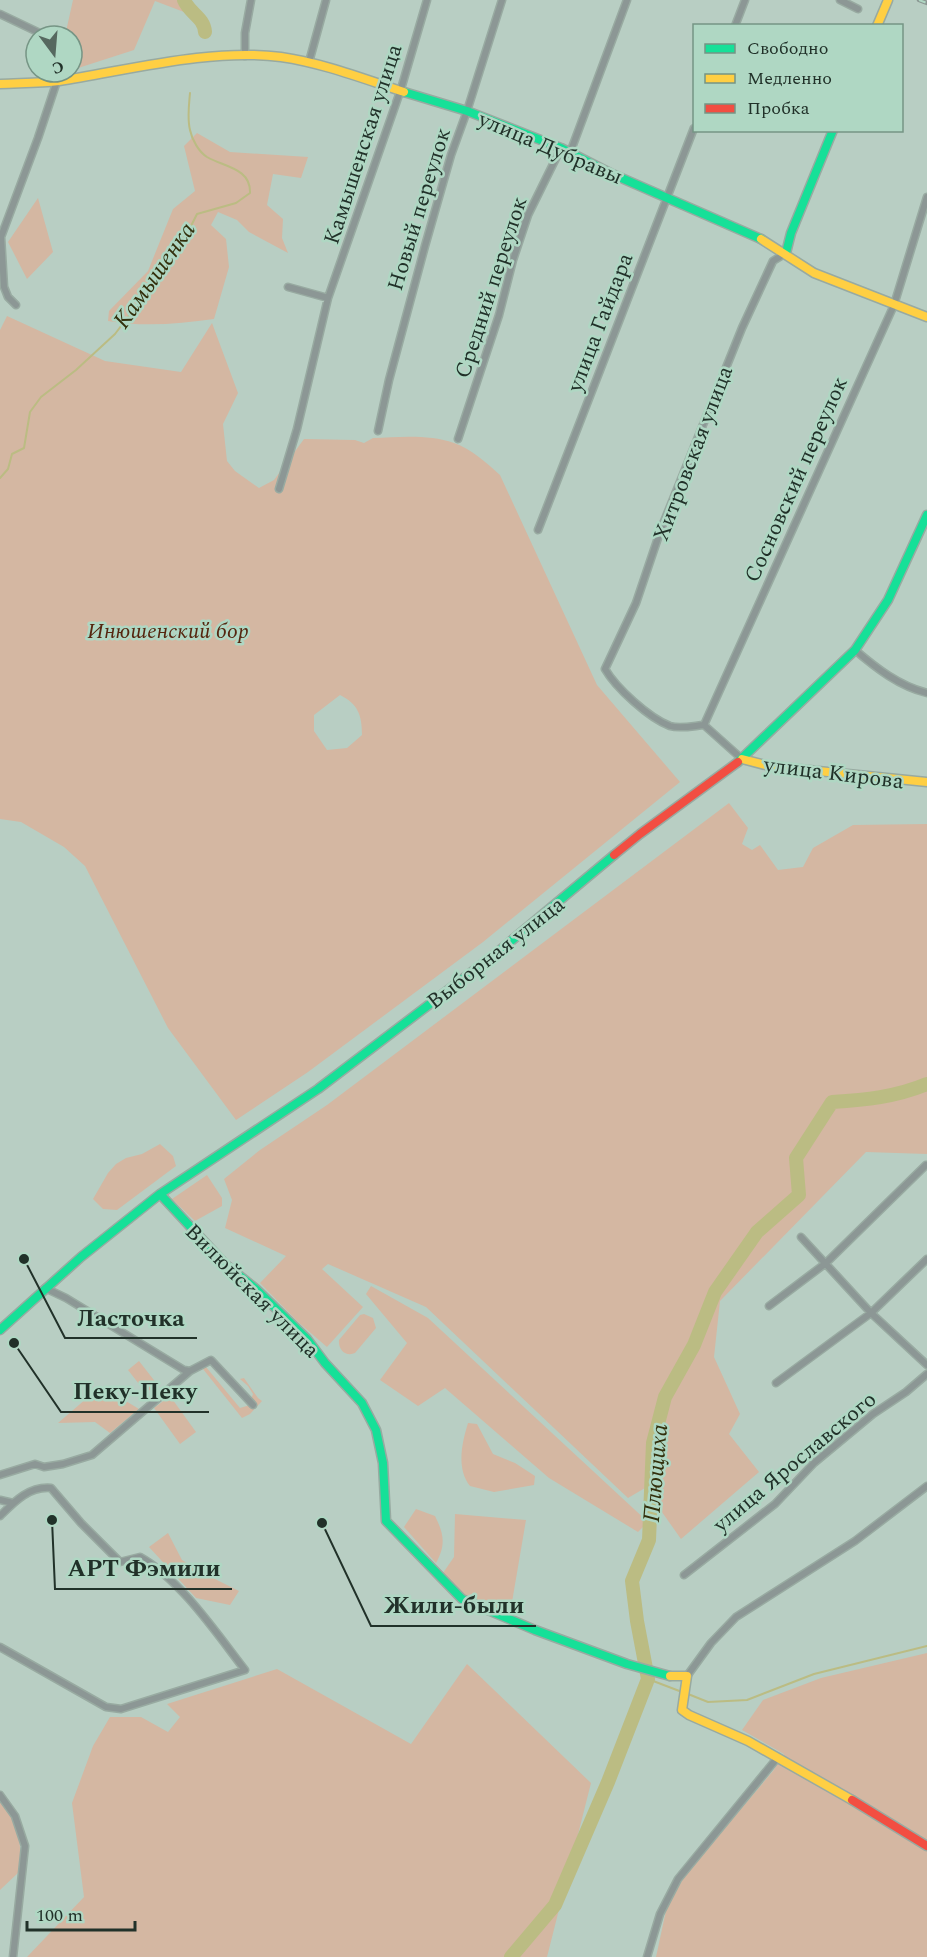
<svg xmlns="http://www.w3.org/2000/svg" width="927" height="1957" font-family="Spectral,serif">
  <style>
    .green { fill: #d4b7a2; fill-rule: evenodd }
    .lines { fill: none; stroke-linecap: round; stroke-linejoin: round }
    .stream { stroke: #bbbc83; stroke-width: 2 }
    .river { stroke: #bbbc83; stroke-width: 14 }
    .street-casing { stroke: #98aaa1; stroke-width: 9 }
    .fast-casing { stroke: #98aaa1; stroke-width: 11 }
    .slow-casing { stroke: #98aaa1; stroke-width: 11 }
    .jam-casing { stroke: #98aaa1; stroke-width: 11 }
    .street { stroke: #8c9795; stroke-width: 6 }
    .fast { stroke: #16e098; stroke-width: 8 }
    .slow { stroke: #ffcf43; stroke-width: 8 }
    .jam { stroke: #f24e42; stroke-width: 8 }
    .rail-casing { stroke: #899691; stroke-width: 4.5 }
    .rail { stroke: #afd7c3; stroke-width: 2; stroke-dasharray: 7; stroke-linecap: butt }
    .labels { text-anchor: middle; stroke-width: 5; stroke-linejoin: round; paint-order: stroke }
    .street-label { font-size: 22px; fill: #213129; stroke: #afd7c3 }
    .park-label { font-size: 22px; font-style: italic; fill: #55260f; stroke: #afd7c3 }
    .water-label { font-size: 24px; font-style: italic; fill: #322f0c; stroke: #afd7c3 }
    .leader { fill: none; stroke: #213129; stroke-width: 2 }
    .callout-dot { fill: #213129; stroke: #afd7c3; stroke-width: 2 }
    .callout-label { font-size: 24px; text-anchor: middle; font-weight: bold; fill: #213129; stroke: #afd7c3; stroke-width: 5; stroke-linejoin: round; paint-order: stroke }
  </style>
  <rect width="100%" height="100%" fill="#b8cec3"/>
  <path class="green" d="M 73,0 L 187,0 L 184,12 L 155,1 L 134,50 L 72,70 L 72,36 L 65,36 Z
    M 197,133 L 230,152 L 308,157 L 301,178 L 273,174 L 267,205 L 283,219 L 282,238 L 288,253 L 249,232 L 237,220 L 218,212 L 211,225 L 226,239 L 229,267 L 214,319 C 179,324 143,327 108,321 L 109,311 L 148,271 L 173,209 L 195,191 L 184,146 Z
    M 38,198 L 53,252 L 27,279 L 8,242 Z
    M 7,316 L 105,361 L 181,372 L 212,323 L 238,393 L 223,424 L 227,461 L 235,471 L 259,488 L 274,480 L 304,439 L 355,440 L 364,443 L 373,438 C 399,437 429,434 454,443 C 471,449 487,463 500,475 L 597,685 L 680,782 L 483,942 L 308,1072 L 236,1120 L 168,1028 L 85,866 L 64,847 L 21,822 L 0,819 L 0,330 ZM 340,695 C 358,704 362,715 362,735 L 347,748 L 327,750 L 314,731 L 314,715 Z
    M 729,803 L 748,828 L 742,844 L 752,850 L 760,845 L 778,870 L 803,867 L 813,848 L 853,825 L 927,824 L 927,1154 L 866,1152 L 720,1301 L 714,1357 L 740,1414 L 729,1434 L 759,1472 L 681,1539 L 645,1488 L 628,1498 L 426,1307 L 328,1264 L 322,1269 L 363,1307 L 327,1347 L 298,1322 L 260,1283 L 286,1256 L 225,1228 L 232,1200 L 224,1179 L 260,1150 L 327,1105 Z
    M 160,1144 L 173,1156 L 176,1166 L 117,1210 L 103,1209 L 93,1199 L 108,1173 L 116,1164 L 126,1158 L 142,1154 Z
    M 207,1175 L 222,1198 L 222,1206 L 195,1221 L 172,1199 Z
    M 371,1286 L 428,1318 L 648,1522 L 638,1532 L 549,1478 L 445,1388 L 418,1406 L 380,1380 L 407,1343 L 366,1294 Z
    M 364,1314 L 373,1318 L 376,1328 L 355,1353 C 346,1357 338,1350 339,1340 L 360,1315 Z
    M 139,1361 L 157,1384 L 146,1393 L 128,1370 Z
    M 206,1367 L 240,1408 L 253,1404 L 250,1402 L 253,1394 L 248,1386 L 240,1379 L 244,1378 L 258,1398 L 262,1401 L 250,1414 L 242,1418 L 203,1369 Z
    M 101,1386 L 139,1409 L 110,1433 L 95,1422 L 58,1423 Z
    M 170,1396 L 196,1432 L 180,1444 L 154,1408 Z
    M 468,1423 L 477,1424 L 493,1454 L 515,1463 L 535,1476 L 534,1485 L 494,1492 L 470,1486 C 456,1468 462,1443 468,1423 Z
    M 416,1509 L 435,1516 C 444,1534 446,1545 436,1563 L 404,1527 Z
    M 455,1514 L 526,1520 L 511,1608 L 505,1612 L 466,1596 L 443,1573 L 454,1557 Z
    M 168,1533 L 182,1560 L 207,1575 L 239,1591 L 230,1605 L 196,1598 L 149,1547 Z
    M 927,1653 L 927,1957 L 656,1957 L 667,1906 L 686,1874 L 773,1771 L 784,1754 L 742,1730 L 763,1700 L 821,1678 Z
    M 467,1664 L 591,1783 L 547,1957 L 27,1957 L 84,1897 L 72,1803 L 93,1746 L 110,1717 L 141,1717 L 168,1732 L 180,1717 L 167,1704 L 277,1669 L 411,1744 Z
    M 0,1802 C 19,1818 23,1848 19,1872 L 0,1890 Z"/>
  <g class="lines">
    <path class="stream" d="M 0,478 L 8,469 L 12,454 L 24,448 L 30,412 L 41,397 L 76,370 L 115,334 L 149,289 L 190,228 L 197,214 L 236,203 L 250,193 C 251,168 224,167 207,157 C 199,152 192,140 190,130 C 187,118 189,105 190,93
      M 648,1679 L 682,1692
      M 688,1694 L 708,1702 L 747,1700 L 814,1674 L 927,1646"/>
    <path class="river" d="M 184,0 C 189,13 204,17 205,32
      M 511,1957 L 555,1905 L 608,1782 L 648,1679 L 637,1621 L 632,1581 L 649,1540 L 653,1443 L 665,1397 L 694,1345 L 715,1292 L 757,1232 L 799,1195 L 796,1158 L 832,1102 C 865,1100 896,1097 927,1084"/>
    <g class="street-casing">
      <path id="street" d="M 840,0 L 858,9
        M 0,14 L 44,35
        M 735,26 L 745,0
        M 245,56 L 245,33 L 251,0
        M 309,62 L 326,0
        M 570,153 L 627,0
        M 288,287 L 328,298
        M 16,305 L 8,297 L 4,287 L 1,237 L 38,138 L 57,81
        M 378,431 L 389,380 L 425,246 L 451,155 L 467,111 L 502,0
        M 458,439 L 499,315 L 513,260 L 528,215 L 561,148
        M 279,489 L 297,429 L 328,298 L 401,89 L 427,0
        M 538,530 L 694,128
        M 855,650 C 876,668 899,686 927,693
        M 704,725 C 693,726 680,729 670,726 C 649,718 616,688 605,669 L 636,603 L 661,529 L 742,328 L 773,261 L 786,253
        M 742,759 L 704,725 L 894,305 L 927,197
        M 801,1237 L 871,1313 L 927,1365
        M 45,1288 L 66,1298 L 184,1370 L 190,1371 L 211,1360 L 253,1405
        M 769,1306 L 826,1263 L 926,1165
        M 776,1383 L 871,1313 L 927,1259
        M 0,1475 L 35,1464 L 44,1467 L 63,1464 L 92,1455 L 190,1371
        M 0,1500 L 13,1503
        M 0,1516 C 14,1502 29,1486 51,1488 L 81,1523 L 120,1562 L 140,1557 C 180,1579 217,1634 245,1670 L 121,1709 L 106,1707 L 0,1647
        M 684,1575 L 775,1504 L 814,1463 L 873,1414 L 906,1392 L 927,1374
        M 687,1676 L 711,1643 L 736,1617 L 855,1541 L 927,1486
        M 0,1795 L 15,1816 L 25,1846 L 13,1957
        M 647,1957 L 660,1914 L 678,1879 L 778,1757"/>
    </g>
    <g class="fast-casing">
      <path id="fast" d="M 404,92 L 467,111 L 561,148 L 610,173 L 761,239
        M 786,253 L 791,233 L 833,130
        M 738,762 L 855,650 L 888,600 L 927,515
        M 160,1194 L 225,1264 L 256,1289 L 307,1339 L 325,1363 L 362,1403 L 376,1430 L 383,1463 L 386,1521 L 462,1599 L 535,1630 L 627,1664 L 670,1676
        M 0,1330 L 81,1257 L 160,1194 L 318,1089 L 493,956 L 614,855"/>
    </g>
    <g class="slow-casing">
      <path id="slow" d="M 877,26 L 888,0
        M 0,84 C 20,83 40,83 59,81 C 129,70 211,48 281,57 C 323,63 364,79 404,92
        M 761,239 L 814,273 L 927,317
        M 742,759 L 769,766 L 927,782
        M 670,1676 L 687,1676 L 682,1710 L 689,1715 L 748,1741 L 852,1800"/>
    </g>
    <g class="jam-casing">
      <path id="jam" d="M 614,855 L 640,834 L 738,762
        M 852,1800 L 927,1846"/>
    </g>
    <use href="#street" class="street"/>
    <use href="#fast" class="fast"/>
    <use href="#slow" class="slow"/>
    <use href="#jam" class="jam"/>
    <g class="rail-casing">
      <path id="rail" d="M 919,0 L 927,3"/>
    </g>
    <use href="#rail" class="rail"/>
  </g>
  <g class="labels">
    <g class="street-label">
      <text transform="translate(362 144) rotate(-72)" y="8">Камышенская улица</text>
      <text transform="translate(551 147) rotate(23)" y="8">улица Дубравы</text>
      <text transform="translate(418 209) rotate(-73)" y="8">Новый переулок</text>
      <text transform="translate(490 287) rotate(-72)" y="8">Средний переулок</text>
      <text transform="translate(599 322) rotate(-69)" y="8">улица Гайдара</text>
      <text transform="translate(692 453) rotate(-69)" y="8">Хитровская улица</text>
      <text transform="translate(795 479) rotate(-66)" y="8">Сосновский переулок</text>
      <text transform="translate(834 772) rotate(7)" y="8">улица Кирова</text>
      <text transform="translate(495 952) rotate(-38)" y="8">Выборная улица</text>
      <text transform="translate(253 1290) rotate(45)" y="8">Вилюйская улица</text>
      <text transform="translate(794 1461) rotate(-40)" y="8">улица Ярославского</text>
    </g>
    <g class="park-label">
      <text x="168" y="638">Инюшенский бор</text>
    </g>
    <g class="water-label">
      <text transform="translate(154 275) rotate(-55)" y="8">Камышенка</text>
      <text transform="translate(655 1473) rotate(-85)" y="8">Плющиха</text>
    </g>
  </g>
  <path class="leader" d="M24 1259L65 1338H197M14 1343L61 1412H209M52 1520L55 1589H232M322 1523L371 1626H536"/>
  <g class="callout-dot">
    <circle cx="24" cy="1259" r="6"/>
    <circle cx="14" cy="1343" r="6"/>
    <circle cx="52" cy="1520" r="6"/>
    <circle cx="322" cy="1523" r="6"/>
  </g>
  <g class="callout-label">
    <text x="131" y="1326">Ласточка</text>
    <text x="135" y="1399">Пеку-Пеку</text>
    <text x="144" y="1576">АРТ Фэмили</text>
    <text x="454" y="1613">Жили-были</text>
  </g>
  <rect x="693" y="24" width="210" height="108" fill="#afd7c3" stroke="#769585" stroke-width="1.5"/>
  <rect x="705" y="44" width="30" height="9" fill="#16e098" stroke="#769585" stroke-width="1.5"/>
  <text x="747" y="54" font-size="18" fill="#213129">Свободно</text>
  <rect x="705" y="74" width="30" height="9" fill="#ffcf43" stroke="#769585" stroke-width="1.5"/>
  <text x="747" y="84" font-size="18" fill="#213129">Медленно</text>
  <rect x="705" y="104" width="30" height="9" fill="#f24e42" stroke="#769585" stroke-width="1.5"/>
  <text x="747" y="114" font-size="18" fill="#213129">Пробка</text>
  <g transform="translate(54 54) rotate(164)"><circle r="28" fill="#afd7c3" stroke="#769585" stroke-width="1.5"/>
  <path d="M0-4.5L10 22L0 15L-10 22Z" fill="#56685f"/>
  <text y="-9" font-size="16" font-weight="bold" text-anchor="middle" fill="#213129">С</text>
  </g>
  <path d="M27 1921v9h108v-9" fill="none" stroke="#213129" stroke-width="3"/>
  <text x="36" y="1921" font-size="18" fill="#213129" stroke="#afd7c3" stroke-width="4.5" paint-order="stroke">100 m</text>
</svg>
